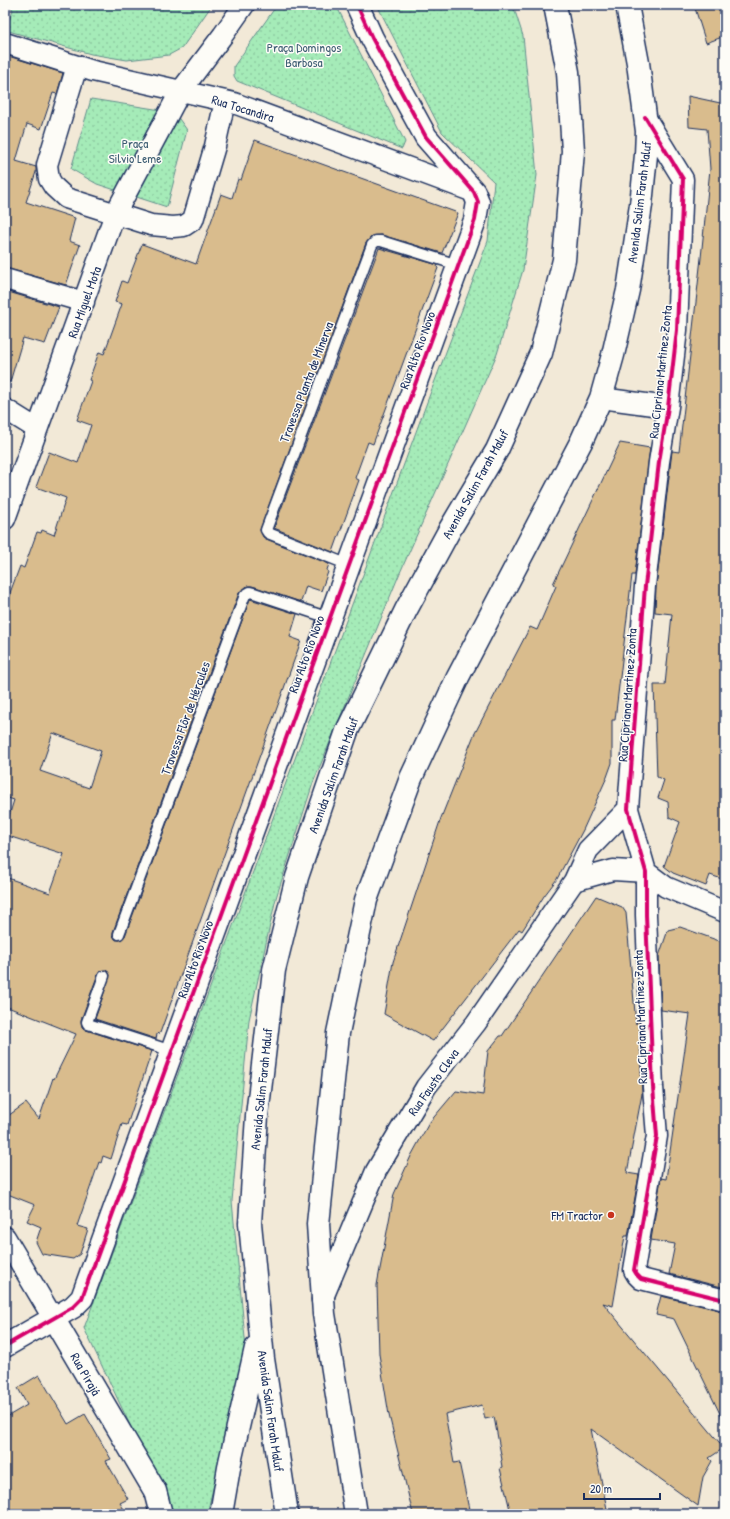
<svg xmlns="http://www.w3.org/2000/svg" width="730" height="1519" font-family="'Patrick Hand',sans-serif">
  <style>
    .grass { fill: url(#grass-dots); stroke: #608d8b }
    .building { fill: #d9bc8d; stroke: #1b2f5e; fill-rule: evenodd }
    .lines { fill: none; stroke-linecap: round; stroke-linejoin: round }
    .service-casing { stroke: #1b2f5e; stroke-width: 13 }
    .minor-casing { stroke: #1b2f5e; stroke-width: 23 }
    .tertiary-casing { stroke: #1b2f5e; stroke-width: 25 }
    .trunk-casing { stroke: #1b2f5e; stroke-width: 25 }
    .service { stroke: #fdfcf7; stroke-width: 10 }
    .minor { stroke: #fdfcf7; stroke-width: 20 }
    .tertiary { stroke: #fdfcf7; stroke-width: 22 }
    .trunk { stroke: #fdfcf7; stroke-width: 22 }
    .cycleway-casing { stroke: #fdfcf7; stroke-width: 6 }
    .cycleway { stroke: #d6006c; stroke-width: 4 }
    .poi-dot { fill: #c8321e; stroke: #fdfcf7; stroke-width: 1.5 }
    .labels { text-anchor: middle; stroke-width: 3; stroke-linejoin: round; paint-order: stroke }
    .park-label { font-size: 13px; fill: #3e5e74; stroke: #fdfcf7 }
    .street-label { font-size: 13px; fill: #1b2f5e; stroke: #fdfcf7 }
    .poi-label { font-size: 13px; fill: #1b2f5e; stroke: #fdfcf7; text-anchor: end }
  </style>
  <defs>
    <pattern id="grass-dots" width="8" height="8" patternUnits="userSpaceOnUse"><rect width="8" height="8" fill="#a5ebb8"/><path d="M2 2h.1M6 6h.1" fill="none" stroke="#8dcaa1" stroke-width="1.8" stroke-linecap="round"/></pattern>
  </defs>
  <rect width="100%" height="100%" fill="#f2e9d7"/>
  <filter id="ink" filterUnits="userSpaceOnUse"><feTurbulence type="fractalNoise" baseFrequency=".025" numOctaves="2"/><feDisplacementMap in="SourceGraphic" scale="8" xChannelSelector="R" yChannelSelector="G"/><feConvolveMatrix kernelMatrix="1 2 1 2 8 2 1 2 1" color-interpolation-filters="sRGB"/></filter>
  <g filter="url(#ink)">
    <path class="grass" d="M 10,5 L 212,5 L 182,48 L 169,55 L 127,60 L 91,54 L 5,30 L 13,10 Z
      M 277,5 L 336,5 L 405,142 L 402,149 L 237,81 L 234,76 L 234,66 Z
      M 377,5 L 513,5 L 523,36 L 537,175 L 523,270 L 497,354 L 399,575 L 313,783 L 276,898 L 249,1020 L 232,1201 L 246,1349 L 207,1514 L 172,1514 L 84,1328 L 430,394 L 488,241 L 494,182 L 442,132 Z
      M 91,99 L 174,112 L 187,130 L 167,207 L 97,184 L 71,169 Z"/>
    <path class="building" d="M 694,5 L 725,5 L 725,36 L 706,43 Z
      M 5,55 L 63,73 L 57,94 L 53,93 L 41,129 L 27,124 L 16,161 L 36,167 L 36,172 L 26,202 L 75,218 L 69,241 L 80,245 L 66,285 L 5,268 Z
      M 688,96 L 725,104 L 725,880 L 710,875 L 706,886 L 673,873 L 664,866 L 680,822 L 669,817 L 668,802 L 658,798 L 664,780 L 657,777 L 654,685 L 665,685 L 672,614 L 655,612 L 656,587 L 672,451 L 679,452 L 701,258 L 710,169 L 707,129 L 689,127 Z
      M 255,140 L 458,213 L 442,253 L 381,235 L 372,236 L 366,243 L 260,530 L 263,537 L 266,539 L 329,564 L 327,570 L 328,572 L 321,591 L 306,586 L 301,602 L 252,586 L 247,586 L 239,593 L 113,932 L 113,935 L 116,940 L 120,940 L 125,936 L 250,599 L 297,614 L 290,637 L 301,641 L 160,1033 L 157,1034 L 156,1039 L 95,1019 L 110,975 L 106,970 L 100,971 L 98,974 L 81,1020 L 82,1027 L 86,1030 L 152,1051 L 127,1125 L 122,1124 L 111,1159 L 103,1156 L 101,1163 L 99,1162 L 77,1226 L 88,1229 L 80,1254 L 73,1259 L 42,1254 L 36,1242 L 41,1227 L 27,1221 L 35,1205 L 5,1193 L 5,1118 L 26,1103 L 39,1119 L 53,1078 L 54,1079 L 76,1034 L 5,1006 L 5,877 L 50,893 L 64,854 L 5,835 L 5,829 L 14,800 L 5,797 L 5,606 L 20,566 L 24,568 L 37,532 L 41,533 L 42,530 L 54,535 L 66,498 L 36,487 L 49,452 L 78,463 L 91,425 L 77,420 L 91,381 L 89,380 L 99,352 L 104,354 L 122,304 L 115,302 L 122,281 L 127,283 L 142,244 L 196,264 L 221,194 L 232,198 L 238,179 L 241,180 ZM 53,733 L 101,751 L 89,788 L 40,771 Z
      M 379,248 L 438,265 L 437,267 L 438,268 L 373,444 L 368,442 L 355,478 L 359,480 L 333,552 L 274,528 Z
      M 5,291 L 59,307 L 45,344 L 23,338 L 10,382 L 5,382 Z
      M 620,443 L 650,448 L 635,575 L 632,575 L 615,720 L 612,720 L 612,763 L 607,777 L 583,830 L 557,879 L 544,896 L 522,931 L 519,929 L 433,1041 L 384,1014 L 393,962 L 441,818 L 474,735 L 530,627 L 537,630 L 556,586 L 553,584 Z
      M 596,896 L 622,907 L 626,913 L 636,1024 L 639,1015 L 642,1094 L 627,1173 L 639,1175 L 628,1236 L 625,1236 L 613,1306 L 603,1303 L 724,1448 L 709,1458 L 712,1461 L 703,1477 L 698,1506 L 591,1429 L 608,1514 L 511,1514 L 500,1468 L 502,1467 L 501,1461 L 502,1460 L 494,1417 L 485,1419 L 482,1405 L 445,1414 L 454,1463 L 459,1462 L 470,1514 L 413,1514 L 389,1415 L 379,1354 L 377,1285 L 394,1194 L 411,1156 L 429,1123 L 456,1091 L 483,1095 L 488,1051 L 500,1036 L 502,1036 Z
      M 680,927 L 725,943 L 725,1270 L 722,1287 L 669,1274 L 675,1244 L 651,1240 L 661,1178 L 666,1179 L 690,1014 L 661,1010 L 659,956 L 668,930 Z
      M 661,1296 L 719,1310 L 718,1311 L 725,1313 L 725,1424 L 674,1319 L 656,1315 Z
      M 39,1375 L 68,1424 L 85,1414 L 111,1459 L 106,1461 L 128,1499 L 120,1503 L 127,1514 L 5,1514 L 5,1418 L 27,1405 L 18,1388 Z"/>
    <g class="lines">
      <g class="service-casing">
        <path id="service" d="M 349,565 L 268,533 L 266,530 L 372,245 L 376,241 L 381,241 L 458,265
          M 119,934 L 245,595 L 250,592 L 254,593 L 329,618
          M 104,976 L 87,1022 L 88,1024 L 172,1051"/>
      </g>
      <g class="minor-casing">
        <path id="minor" d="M 5,43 L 93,71 L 234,103 L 474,192
          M 77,66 L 47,165 L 49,179 L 54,187 L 66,198 L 151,225 L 173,227 L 184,226 L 193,220 L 215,146 L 225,101
          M 645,117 L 683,179 L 677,330 L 668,407 L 659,462 L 645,586 L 628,809 L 646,872 L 646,915 L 653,1087 L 657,1136 L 634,1270 L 637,1275 L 641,1279 L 725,1300
          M 5,279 L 84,302
          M 601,398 L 668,407
          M 5,409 L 37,429
          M 5,519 L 115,214 L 180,92 L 223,35 L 244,5
          M 574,881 L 588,850 L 628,809
          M 5,1237 L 53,1318
          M 322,1300 L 376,1171 L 426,1087 L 476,1023 L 574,881 L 613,870 L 646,872 L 666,887 L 725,912"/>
      </g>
      <g class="tertiary-casing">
        <path id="tertiary" d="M 53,1318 L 155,1491 L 161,1514
          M 5,1346 L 73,1307 L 82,1298 L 475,220 L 478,202 L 474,192 L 426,137 L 372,38 L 357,5"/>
      </g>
      <g class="trunk-casing">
        <path id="trunk" d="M 221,1514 L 230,1462 L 256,1348
          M 287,1514 L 263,1359 L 250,1223 L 257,1116 L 274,970 L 297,877 L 347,731 L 406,610 L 450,529 L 497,450 L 541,353 L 564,260 L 573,151 L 568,72 L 555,5
          M 356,1514 L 324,1314 L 318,1224 L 338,1033 L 366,900 L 411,778 L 458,677 L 581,442 L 601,398 L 613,355 L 628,290 L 641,205 L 646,155 L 647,131 L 638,63 L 627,5"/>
      </g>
      <use href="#service" class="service"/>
      <use href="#minor" class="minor"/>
      <use href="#tertiary" class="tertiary"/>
      <use href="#trunk" class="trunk"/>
      <g class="cycleway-casing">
        <path id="cycleway" d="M 645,117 L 683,179 L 677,330 L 668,407 L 659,462 L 645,586 L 628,809 L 646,872 L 646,915 L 653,1087 L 657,1136 L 634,1270 L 637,1275 L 641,1279 L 725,1300
          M 5,1346 L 73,1307 L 82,1298 L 475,220 L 478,202 L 474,192 L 426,137 L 372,38 L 357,5"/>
      </g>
      <use href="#cycleway" class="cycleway"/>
    </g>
  </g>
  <circle class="poi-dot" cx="611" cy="1215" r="4"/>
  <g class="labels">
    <g class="park-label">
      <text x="304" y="52">Praça Domingos<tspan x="304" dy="15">Barbosa</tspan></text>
      <text x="135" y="148">Praça<tspan x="135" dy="15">Silvio Leme</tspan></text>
    </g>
    <g class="street-label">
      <text transform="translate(243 108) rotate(17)" y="5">Rua Tocandira</text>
      <text transform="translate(639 202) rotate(-83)" y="5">Avenida Salim Farah Maluf</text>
      <text transform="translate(84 302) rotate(-70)" y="5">Rua Miguel Mota</text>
      <text transform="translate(417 350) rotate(-70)" y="5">Rua Alto Rio Novo</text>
      <text transform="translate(660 372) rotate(-84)" y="5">Rua Cipriana Martinez Zonta</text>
      <text transform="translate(306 382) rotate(-69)" y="5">Travessa Planta de Minerva</text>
      <text transform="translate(475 484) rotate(-61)" y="5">Avenida Salim Farah Maluf</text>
      <text transform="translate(306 654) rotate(-70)" y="5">Rua Alto Rio Novo</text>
      <text transform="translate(627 695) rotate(-86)" y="5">Rua Cipriana Martinez Zonta</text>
      <text transform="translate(185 718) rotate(-70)" y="5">Travessa Flôr de Hércules</text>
      <text transform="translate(333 775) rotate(-70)" y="5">Avenida Salim Farah Maluf</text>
      <text transform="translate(195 959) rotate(-70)" y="5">Rua Alto Rio Novo</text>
      <text transform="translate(640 1017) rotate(-92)" y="5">Rua Cipriana Martinez Zonta</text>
      <text transform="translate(433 1082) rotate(-55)" y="5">Rua Fausto Cleva</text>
      <text transform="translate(261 1089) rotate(-84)" y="5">Avenida Salim Farah Maluf</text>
      <text transform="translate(86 1374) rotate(60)" y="5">Rua Pirajá</text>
      <text transform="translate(271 1411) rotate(82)" y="5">Avenida Salim Farah Maluf</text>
    </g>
    <g class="poi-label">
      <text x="603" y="1220">FM Tractor</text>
    </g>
  </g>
  <rect width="730" height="1519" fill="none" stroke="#fdfcf7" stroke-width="20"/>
  <rect x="10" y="10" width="710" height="1499" fill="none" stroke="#1b2f5e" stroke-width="1.5" filter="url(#ink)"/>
  <path d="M584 1493v6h76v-6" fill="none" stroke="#1b2f5e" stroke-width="2"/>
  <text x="590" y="1493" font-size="12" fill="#1b2f5e" stroke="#fdfcf7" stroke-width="3" paint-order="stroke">20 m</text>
</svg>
